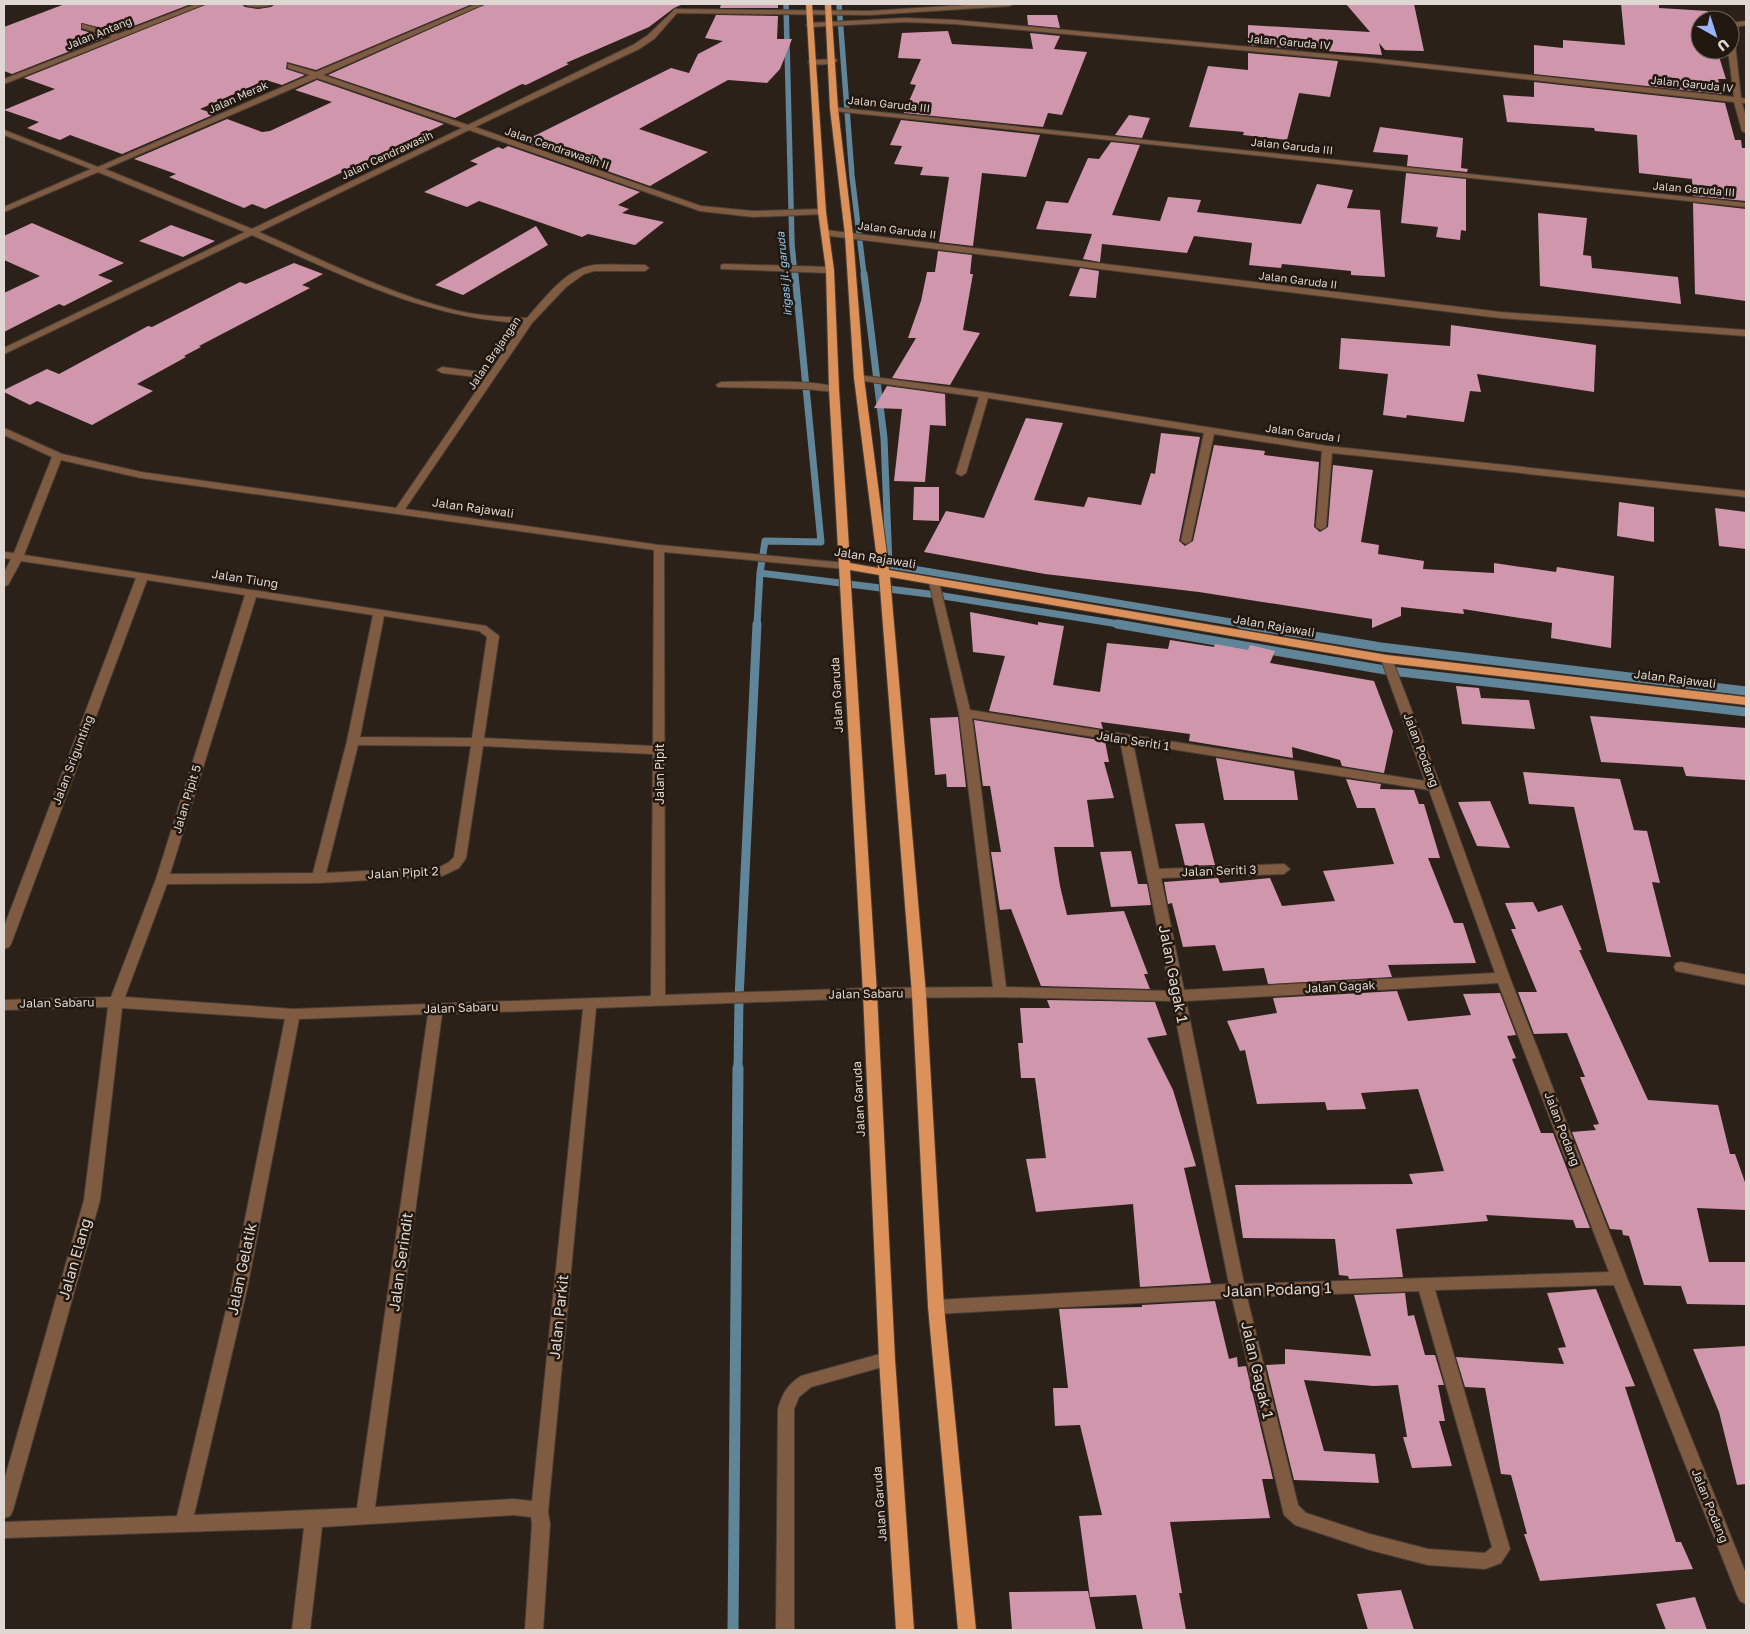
<svg xmlns="http://www.w3.org/2000/svg" width="1750" height="1634" font-family="'Golos Text',sans-serif">
  <style>
    .lines { fill: none; stroke-linecap: round; stroke-linejoin: round }
    .stream-far3 { stroke: #608498; stroke-width: 5.5 }
    .stream-far2 { stroke: #608498; stroke-width: 7 }
    .stream-far1 { stroke: #608498; stroke-width: 9 }
    .stream { stroke: #608498; stroke-width: 11 }
    .building { fill: #d096ac }
    .minor-casing { stroke: #483e37; stroke-width: 2 }
    .major-casing { stroke: #483e37; stroke-width: 2 }
    .minor { fill: #7f5b41; fill-rule: evenodd }
    .major { fill: #db9159; fill-rule: evenodd }
    .labels { text-anchor: middle; stroke-width: 5; stroke-linejoin: round; paint-order: stroke }
    .far-street-label { font-size: 11px; fill: #ded7d2; stroke: #221810 }
    .far-water-label { font-size: 11px; font-style: italic; fill: #8ecdf4; stroke: #221810 }
    .street-label { font-size: 12px; fill: #ded7d2; stroke: #221810 }
    .near-street-label { font-size: 15px; fill: #ded7d2; stroke: #221810 }
  </style>
  <rect width="100%" height="100%" fill="#2c2119"/>
  <g class="lines">
    <path class="stream-far3" d="M 786,4 L 792,245 L 795,275
      M 839,4 L 852,176 L 864,275"/>
    <path class="stream-far2" d="M 864,274 L 884,438 L 889,565 L 1249,625
      M 760,573 L 937,595 L 1125,625
      M 757,625 L 760,573 L 765,541 L 821,542 L 795,274"/>
    <path class="stream-far1" d="M 1117,624 L 1391,671 L 1746,712
      M 1241,624 L 1381,647 L 1746,691
      M 738,1069 L 739,998 L 757,624"/>
    <path class="stream" d="M 733,1630 L 738,1068"/>
  </g>
  <path class="building" d="M 65,4 L 191,4 L 118,32 L 81,23 L 81,30 L 106,37 L 12,74 L 4,71 L 4,27 Z
    M 207,4 L 241,4 L 245,7 L 258,9 L 271,7 L 275,4 L 472,4 L 316,70 L 287,62 L 286,69 L 305,75 L 282,85 L 266,80 L 200,109 L 215,114 L 122,154 L 70,135 L 60,140 L 27,128 L 39,122 L 4,110 L 55,89 L 24,78 Z
    M 486,4 L 683,4 L 674,8 L 649,27 L 566,63 L 569,64 L 526,85 L 522,84 L 455,118 L 328,75 Z
    M 721,4 L 778,4 L 778,8 L 720,8 Z
    M 1346,4 L 1414,4 L 1424,51 L 1385,50 L 1379,43 L 1382,55 L 1248,45 L 1248,25 L 1370,32 Z
    M 1621,4 L 1659,4 L 1659,8 L 1708,11 L 1710,20 L 1700,20 L 1700,50 L 1717,50 L 1726,79 L 1718,79 L 1722,94 L 1534,74 L 1534,45 L 1563,48 L 1563,40 L 1625,45 Z
    M 716,15 L 778,16 L 777,39 L 792,39 L 780,69 L 767,83 L 728,80 L 639,129 L 708,152 L 650,186 L 519,140 L 525,138 L 526,140 L 671,68 L 689,73 L 698,54 L 723,41 L 705,38 Z
    M 1027,15 L 1057,15 L 1060,28 L 1028,25 Z
    M 948,31 L 952,44 L 1033,49 L 1030,33 L 1060,36 L 1054,49 L 1087,52 L 1062,115 L 1048,113 L 1043,127 L 904,113 L 916,85 L 910,84 L 921,59 L 898,58 L 902,33 Z
    M 1248,53 L 1338,61 L 1330,97 L 1299,93 L 1287,140 L 1243,135 L 1244,132 L 1189,127 L 1208,66 L 1248,70 Z
    M 317,80 L 444,124 L 265,209 L 252,204 L 244,208 L 169,177 L 176,174 L 134,159 L 227,119 L 262,132 L 270,131 L 332,102 L 295,90 Z
    M 1534,82 L 1725,103 L 1735,140 L 1741,140 L 1742,148 L 1746,148 L 1746,201 L 1693,196 L 1692,179 L 1639,173 L 1637,135 L 1595,131 L 1594,128 L 1507,122 L 1503,95 L 1534,97 Z
    M 1129,115 L 1150,118 L 1142,138 L 1115,135 Z
    M 901,120 L 1040,135 L 1026,177 L 982,173 L 973,246 L 939,242 L 949,177 L 920,175 L 923,167 L 894,164 L 902,146 L 890,145 Z
    M 1380,127 L 1463,138 L 1461,168 L 1468,169 L 1467,172 L 1407,166 L 1408,155 L 1373,152 Z
    M 1111,142 L 1140,145 L 1112,215 L 1160,221 L 1168,197 L 1201,200 L 1197,212 L 1301,224 L 1317,184 L 1353,190 L 1347,208 L 1380,210 L 1385,277 L 1351,275 L 1351,271 L 1282,264 L 1281,268 L 1249,265 L 1252,243 L 1194,236 L 1187,253 L 1102,244 L 1100,262 L 1083,259 L 1092,234 L 1036,229 L 1046,201 L 1068,203 L 1088,158 L 1099,159 Z
    M 508,146 L 640,192 L 618,205 L 629,209 L 622,213 L 664,222 L 635,245 L 588,234 L 582,237 L 479,201 L 467,207 L 424,192 L 478,164 L 470,161 L 498,147 L 503,149 Z
    M 1406,173 L 1466,179 L 1466,231 L 1461,230 L 1460,240 L 1436,237 L 1438,227 L 1401,223 Z
    M 1693,203 L 1746,209 L 1746,301 L 1695,294 Z
    M 1538,213 L 1587,218 L 1583,255 L 1591,256 L 1592,268 L 1678,277 L 1681,304 L 1540,286 Z
    M 32,223 L 124,263 L 98,275 L 113,281 L 64,306 L 59,304 L 4,332 L 4,293 L 40,276 L 4,260 L 4,236 Z
    M 171,225 L 215,241 L 183,257 L 139,241 Z
    M 536,226 L 548,245 L 463,295 L 435,285 Z
    M 938,251 L 972,255 L 970,274 L 973,274 L 963,330 L 980,333 L 950,385 L 892,378 L 916,338 L 908,338 L 921,301 L 927,272 L 935,272 Z
    M 294,263 L 323,274 L 302,285 L 310,288 L 199,346 L 201,347 L 184,356 L 186,357 L 137,384 L 153,391 L 92,425 L 37,401 L 30,405 L 4,392 L 4,390 L 47,369 L 59,374 L 148,326 L 152,327 L 240,282 L 246,284 Z
    M 1080,268 L 1099,271 L 1096,298 L 1069,296 Z
    M 1451,325 L 1596,345 L 1594,392 L 1477,374 L 1481,392 L 1470,391 L 1464,422 L 1407,415 L 1406,418 L 1383,415 L 1388,374 L 1339,369 L 1341,338 L 1450,346 Z
    M 887,386 L 945,394 L 946,426 L 930,425 L 925,482 L 894,481 L 902,409 L 874,408 Z
    M 1026,418 L 1063,423 L 1034,500 L 1084,507 L 1088,497 L 1141,505 L 1151,473 L 1155,474 L 1161,433 L 1200,437 L 1179,541 L 1185,546 L 1193,541 L 1214,445 L 1265,451 L 1264,455 L 1319,462 L 1314,527 L 1320,532 L 1328,527 L 1333,465 L 1373,470 L 1361,542 L 1379,545 L 1378,554 L 1424,561 L 1423,569 L 1494,573 L 1494,563 L 1556,572 L 1557,567 L 1614,576 L 1611,648 L 1551,638 L 1552,623 L 1463,609 L 1464,614 L 1401,607 L 1401,616 L 1372,628 L 1372,619 L 1199,592 L 1045,574 L 924,552 L 946,511 L 984,518 Z
    M 914,487 L 939,487 L 939,521 L 913,520 Z
    M 1619,502 L 1654,507 L 1654,542 L 1617,536 Z
    M 1715,508 L 1746,512 L 1746,549 L 1719,546 Z
    M 970,612 L 1038,625 L 1038,622 L 1064,626 L 1053,685 L 1100,692 L 1107,643 L 1168,649 L 1170,640 L 1214,647 L 1215,644 L 1248,650 L 1250,645 L 1275,651 L 1270,663 L 1374,681 L 1393,731 L 1384,773 L 1342,766 L 1340,760 L 1292,747 L 1293,758 L 1189,741 L 1190,734 L 1101,722 L 1103,729 L 989,711 L 1005,656 L 973,652 Z
    M 1456,686 L 1479,688 L 1481,698 L 1529,700 L 1535,729 L 1462,724 Z
    M 1590,716 L 1746,728 L 1746,780 L 1686,776 L 1683,767 L 1601,762 Z
    M 958,717 L 966,787 L 947,787 L 946,774 L 935,775 L 930,718 Z
    M 974,720 L 1105,741 L 1109,762 L 1104,762 L 1114,798 L 1087,800 L 1094,847 L 1054,847 L 1060,886 L 1067,915 L 1124,911 L 1148,974 L 1144,974 L 1150,989 L 1041,986 L 1011,909 L 1000,910 L 991,852 L 1001,852 L 990,786 L 983,786 Z
    M 1216,758 L 1294,771 L 1298,800 L 1224,800 Z
    M 1523,772 L 1620,779 L 1634,830 L 1647,831 L 1660,883 L 1652,882 L 1671,957 L 1607,952 L 1574,807 L 1529,804 Z
    M 1346,779 L 1381,784 L 1380,789 L 1414,790 L 1419,804 L 1424,804 L 1440,858 L 1428,858 L 1454,923 L 1463,923 L 1476,963 L 1388,965 L 1392,977 L 1268,984 L 1264,968 L 1223,971 L 1215,945 L 1183,947 L 1172,903 L 1168,904 L 1164,882 L 1218,878 L 1220,883 L 1270,878 L 1282,906 L 1335,901 L 1323,871 L 1394,864 L 1375,808 L 1357,808 Z
    M 1490,801 L 1510,848 L 1477,846 L 1458,802 Z
    M 1204,823 L 1215,865 L 1185,866 L 1175,824 Z
    M 1131,851 L 1138,884 L 1147,884 L 1151,905 L 1111,907 L 1100,852 Z
    M 1533,902 L 1538,912 L 1562,905 L 1582,950 L 1579,950 L 1648,1100 L 1718,1105 L 1730,1154 L 1735,1154 L 1746,1185 L 1746,1210 L 1697,1208 L 1709,1262 L 1746,1262 L 1746,1305 L 1687,1304 L 1681,1286 L 1644,1285 L 1629,1236 L 1623,1235 L 1622,1230 L 1610,1229 L 1572,1132 L 1596,1130 L 1593,1125 L 1599,1124 L 1580,1077 L 1585,1077 L 1567,1033 L 1534,1034 L 1518,992 L 1537,992 L 1511,929 L 1516,929 L 1505,903 Z
    M 1397,991 L 1408,1021 L 1471,1015 L 1463,994 L 1500,993 L 1516,1035 L 1507,1036 L 1516,1058 L 1512,1059 L 1541,1133 L 1553,1133 L 1590,1228 L 1576,1228 L 1573,1220 L 1486,1215 L 1488,1221 L 1396,1229 L 1403,1277 L 1349,1279 L 1348,1276 L 1339,1275 L 1335,1239 L 1243,1238 L 1235,1185 L 1413,1184 L 1409,1174 L 1444,1171 L 1418,1089 L 1361,1093 L 1366,1109 L 1327,1110 L 1325,1102 L 1257,1104 L 1245,1050 L 1240,1051 L 1227,1021 L 1277,1013 L 1273,998 Z
    M 1047,1000 L 1155,1002 L 1167,1035 L 1147,1038 L 1173,1090 L 1196,1166 L 1184,1168 L 1211,1283 L 1140,1287 L 1133,1204 L 1036,1212 L 1026,1159 L 1046,1158 L 1035,1078 L 1021,1078 L 1018,1043 L 1023,1043 L 1020,1008 L 1050,1008 Z
    M 1596,1289 L 1635,1386 L 1625,1387 L 1676,1542 L 1681,1542 L 1693,1569 L 1540,1581 L 1524,1534 L 1527,1534 L 1511,1475 L 1501,1474 L 1485,1388 L 1465,1387 L 1456,1357 L 1564,1364 L 1558,1348 L 1566,1347 L 1547,1293 Z
    M 1405,1293 L 1408,1316 L 1414,1315 L 1425,1355 L 1435,1355 L 1444,1385 L 1438,1385 L 1445,1421 L 1439,1421 L 1452,1466 L 1412,1468 L 1403,1437 L 1407,1437 L 1398,1385 L 1373,1386 L 1304,1380 L 1324,1451 L 1375,1454 L 1379,1483 L 1294,1480 L 1266,1365 L 1285,1364 L 1285,1349 L 1371,1356 L 1354,1295 Z
    M 1215,1301 L 1229,1359 L 1237,1357 L 1238,1367 L 1246,1366 L 1273,1479 L 1262,1479 L 1270,1518 L 1170,1522 L 1182,1593 L 1179,1593 L 1186,1630 L 1143,1630 L 1136,1595 L 1090,1597 L 1079,1516 L 1102,1515 L 1080,1425 L 1055,1426 L 1053,1388 L 1068,1388 L 1059,1309 L 1142,1307 L 1142,1305 Z
    M 1746,1346 L 1746,1484 L 1737,1485 L 1719,1412 L 1693,1349 Z
    M 1401,1590 L 1414,1630 L 1368,1630 L 1357,1594 Z
    M 1088,1591 L 1096,1630 L 1012,1630 L 1009,1592 Z
    M 1695,1597 L 1707,1630 L 1666,1630 L 1656,1604 Z"/>
  <g class="lines">
    <g class="minor-casing">
      <path id="minor" d="M 196,4 L 205,4 L 4,84 L 4,79 L 112,37 L 82,28 L 82,24 L 118,34 Z
        M 243,4 L 273,4 C 267,8 249,8 243,4 Z
        M 476,4 L 484,4 L 323,75 L 468,125 L 633,45 L 648,35 L 675,9 L 870,11 L 981,4 L 1013,4 L 1010,6 L 870,15 L 677,13 L 654,39 L 639,49 L 475,127 L 701,206 L 753,211 L 822,209 L 826,212 L 825,214 L 753,217 L 700,211 L 469,130 L 259,232 C 323,260 386,293 454,310 C 478,316 502,317 527,318 C 544,299 566,268 594,265 C 610,264 628,265 645,265 L 649,268 L 645,271 L 594,271 L 584,274 L 566,287 L 532,323 L 405,509 L 659,545 L 846,563 L 851,566 L 846,569 L 664,552 L 665,995 L 870,988 L 993,987 L 959,713 L 929,582 L 930,580 L 934,579 L 939,582 L 970,710 L 1425,781 L 1381,659 L 1387,655 L 1391,656 L 1441,787 L 1510,978 L 1627,1278 L 1746,1574 L 1746,1604 L 1740,1601 L 1737,1595 L 1614,1285 L 1435,1290 L 1510,1549 L 1501,1563 L 1485,1569 L 1428,1565 L 1370,1550 L 1295,1525 L 1284,1515 L 1232,1298 L 936,1314 L 930,1312 L 928,1307 L 930,1302 L 936,1300 L 1229,1284 L 1172,1001 L 1000,997 L 870,998 L 596,1008 L 548,1512 L 550,1524 L 543,1630 L 525,1630 L 532,1524 L 531,1517 L 514,1515 L 322,1527 L 310,1630 L 292,1630 L 304,1528 L 4,1538 L 4,1522 L 177,1516 L 231,1289 L 285,1019 L 122,1008 L 100,1200 L 13,1510 L 10,1516 L 4,1518 L 4,1481 L 84,1200 L 108,1007 L 4,1010 L 4,1000 L 111,997 L 156,879 L 245,595 L 147,580 L 11,944 L 9,947 L 4,949 L 4,927 L 136,578 L 21,561 L 8,585 L 4,586 L 4,573 L 11,559 L 4,558 L 4,552 L 14,553 L 52,457 L 4,435 L 4,428 L 62,454 L 141,472 L 396,508 L 485,378 L 442,373 L 437,370 L 442,367 L 489,373 L 523,323 C 422,318 343,275 252,235 L 4,354 L 4,348 L 245,232 L 98,172 L 4,212 L 4,207 L 91,169 L 4,135 L 4,130 L 98,167 L 310,75 L 288,68 L 288,64 L 316,72 ZM 317,78 L 462,128 L 252,229 L 105,169 ZM 61,460 L 141,478 L 654,550 L 653,746 L 484,738 L 499,636 L 486,626 L 24,555 ZM 256,597 L 373,615 L 347,741 L 313,873 L 170,874 ZM 384,616 L 479,631 L 487,637 L 472,738 L 360,737 ZM 972,718 L 1120,741 L 1170,991 L 1006,987 ZM 1133,743 L 1429,790 L 1495,973 L 1184,990 L 1161,878 L 1284,874 L 1290,869 L 1284,864 L 1159,869 ZM 358,745 L 471,746 L 454,857 L 449,862 L 440,867 L 326,873 ZM 483,746 L 653,754 L 651,996 L 293,1009 L 125,997 L 167,884 L 318,883 L 442,876 L 459,868 L 466,858 ZM 1498,983 L 1609,1272 L 1244,1284 L 1186,1001 ZM 583,1009 L 532,1501 L 514,1499 L 375,1507 L 442,1014 ZM 428,1014 L 357,1508 L 194,1515 L 247,1289 L 299,1019 ZM 1419,1291 L 1492,1547 L 1485,1553 L 1428,1549 L 1370,1534 L 1306,1513 L 1298,1505 L 1247,1297 Z
        M 905,18 L 955,20 L 1370,58 L 1734,97 L 1728,50 L 1730,50 L 1730,32 L 1734,34 L 1741,98 L 1746,99 L 1746,103 L 1742,103 L 1746,117 L 1746,133 L 1742,131 L 1734,102 L 1370,62 L 955,24 L 905,22 L 810,27 L 806,25 L 810,23 Z
        M 1746,21 L 1746,25 L 1735,27 L 1730,31 L 1730,23 Z
        M 836,59 L 837,61 C 830,65 815,66 808,62 L 812,60 Z
        M 831,107 L 1746,203 L 1746,207 L 834,111 L 831,111 Z
        M 825,230 L 1500,312 L 1746,330 L 1746,336 L 1500,318 L 822,235 L 822,231 Z
        M 724,264 L 830,267 L 834,270 L 830,273 L 721,269 L 721,265 Z
        M 859,375 L 984,392 L 1327,446 L 1746,491 L 1746,497 L 1332,453 L 1326,527 L 1321,530 L 1316,527 L 1322,451 L 1214,434 L 1191,541 L 1186,544 L 1181,541 L 1204,433 L 988,398 L 966,473 L 961,476 L 956,473 L 979,397 L 856,380 L 854,378 Z
        M 721,382 C 741,382 827,379 839,389 L 834,392 L 806,389 L 718,387 L 716,385 Z
        M 1681,962 L 1746,975 L 1746,985 L 1676,971 L 1674,967 L 1676,963 Z
        M 887,1352 L 893,1354 L 895,1359 L 893,1364 L 811,1387 L 799,1397 L 794,1409 L 794,1630 L 776,1630 L 778,1409 C 782,1394 788,1384 801,1376 Z"/>
    </g>
    <g class="major-casing">
      <path id="major" d="M 806,4 L 812,4 L 826,212 L 834,270 L 839,389 L 850,563 L 878,568 L 854,378 L 845,235 L 830,109 L 825,4 L 831,4 L 838,109 L 853,235 L 864,378 L 889,570 L 1387,655 L 1746,697 L 1746,705 L 1387,663 L 890,577 L 926,994 L 944,1307 L 976,1630 L 958,1630 L 928,1307 L 912,994 L 879,575 L 850,570 L 877,993 L 895,1359 L 914,1630 L 896,1630 L 879,1359 L 863,993 L 829,389 L 826,270 L 818,212 Z"/>
    </g>
    <use href="#minor" class="minor"/>
    <use href="#major" class="major"/>
  </g>
  <g class="labels">
    <g class="far-street-label">
      <text transform="translate(99 33) rotate(-22)" y="4">Jalan Antang</text>
      <text transform="translate(1289 42) rotate(5)" y="4">Jalan Garuda IV</text>
      <text transform="translate(1692 84) rotate(6)" y="4">Jalan Garuda IV</text>
      <text transform="translate(238 97) rotate(-24)" y="4">Jalan Merak</text>
      <text transform="translate(889 104) rotate(6)" y="4">Jalan Garuda III</text>
      <text transform="translate(1292 146) rotate(6)" y="4">Jalan Garuda III</text>
      <text transform="translate(557 148) rotate(19)" y="4">Jalan Cendrawasih II</text>
      <text transform="translate(387 155) rotate(-25)" y="4">Jalan Cendrawasih</text>
      <text transform="translate(1694 189) rotate(5)" y="4">Jalan Garuda III</text>
      <text transform="translate(897 230) rotate(7)" y="4">Jalan Garuda II</text>
      <text transform="translate(1298 280) rotate(7)" y="4">Jalan Garuda II</text>
      <text transform="translate(494 353) rotate(-56)" y="4">Jalan Brajangan</text>
      <text transform="translate(1303 433) rotate(8)" y="4">Jalan Garuda I</text>
    </g>
    <g class="far-water-label">
      <text transform="translate(784 274) rotate(-95)" y="4">irigasi jl. garuda</text>
    </g>
    <g class="street-label">
      <text transform="translate(473 508) rotate(8)" y="4">Jalan Rajawali</text>
      <text transform="translate(875 558) rotate(9)" y="4">Jalan Rajawali</text>
      <text transform="translate(245 579) rotate(9)" y="4">Jalan Tiung</text>
      <text transform="translate(1274 626) rotate(10)" y="4">Jalan Rajawali</text>
      <text transform="translate(1675 679) rotate(7)" y="4">Jalan Rajawali</text>
      <text transform="translate(837 695) rotate(-93)" y="4">Jalan Garuda</text>
      <text transform="translate(1133 741) rotate(9)" y="4">Jalan Seriti 1</text>
      <text transform="translate(1421 750) rotate(69)" y="4">Jalan Podang</text>
      <text transform="translate(73 760) rotate(-69)" y="4">Jalan Srigunting</text>
      <text transform="translate(660 774) rotate(-90)" y="4">Jalan Pipit</text>
      <text transform="translate(187 799) rotate(-73)" y="4">Jalan Pipit 5</text>
      <text transform="translate(1219 871) rotate(-2)" y="4">Jalan Seriti 3</text>
      <text transform="translate(403 873) rotate(-3)" y="4">Jalan Pipit 2</text>
      <text transform="translate(1340 987) rotate(-3)" y="4">Jalan Gagak</text>
      <text transform="translate(866 994) rotate(-1)" y="4">Jalan Sabaru</text>
      <text transform="translate(57 1003) rotate(-1)" y="4">Jalan Sabaru</text>
      <text transform="translate(461 1008) rotate(-2)" y="4">Jalan Sabaru</text>
      <text transform="translate(859 1099) rotate(-93)" y="4">Jalan Garuda</text>
      <text transform="translate(1562 1129) rotate(69)" y="4">Jalan Podang</text>
      <text transform="translate(880 1504) rotate(-94)" y="4">Jalan Garuda</text>
      <text transform="translate(1710 1506) rotate(68)" y="4">Jalan Podang</text>
    </g>
    <g class="near-street-label">
      <text transform="translate(1173 974) rotate(79)" y="5">Jalan Gagak 1</text>
      <text transform="translate(75 1259) rotate(-74)" y="5">Jalan Elang</text>
      <text transform="translate(401 1262) rotate(-82)" y="5">Jalan Serindit</text>
      <text transform="translate(242 1269) rotate(-78)" y="5">Jalan Gelatik</text>
      <text transform="translate(1277 1290) rotate(-2)" y="5">Jalan Podang 1</text>
      <text transform="translate(559 1317) rotate(-84)" y="5">Jalan Parkit</text>
      <text transform="translate(1257 1370) rotate(77)" y="5">Jalan Gagak 1</text>
    </g>
  </g>
  <rect width="1750" height="1634" fill="none" stroke="#ded7d2" stroke-width="10"/>
  <g transform="translate(1715 35) rotate(141)"><circle r="24" fill="#221810" stroke="#6d645e"/>
  <path d="M0-4L9 19L0 12L-9 19Z" fill="#9bb5fd"/>
  <text y="-8" font-size="14" font-weight="bold" text-anchor="middle" fill="#ded7d2">U</text>
  </g>
</svg>
